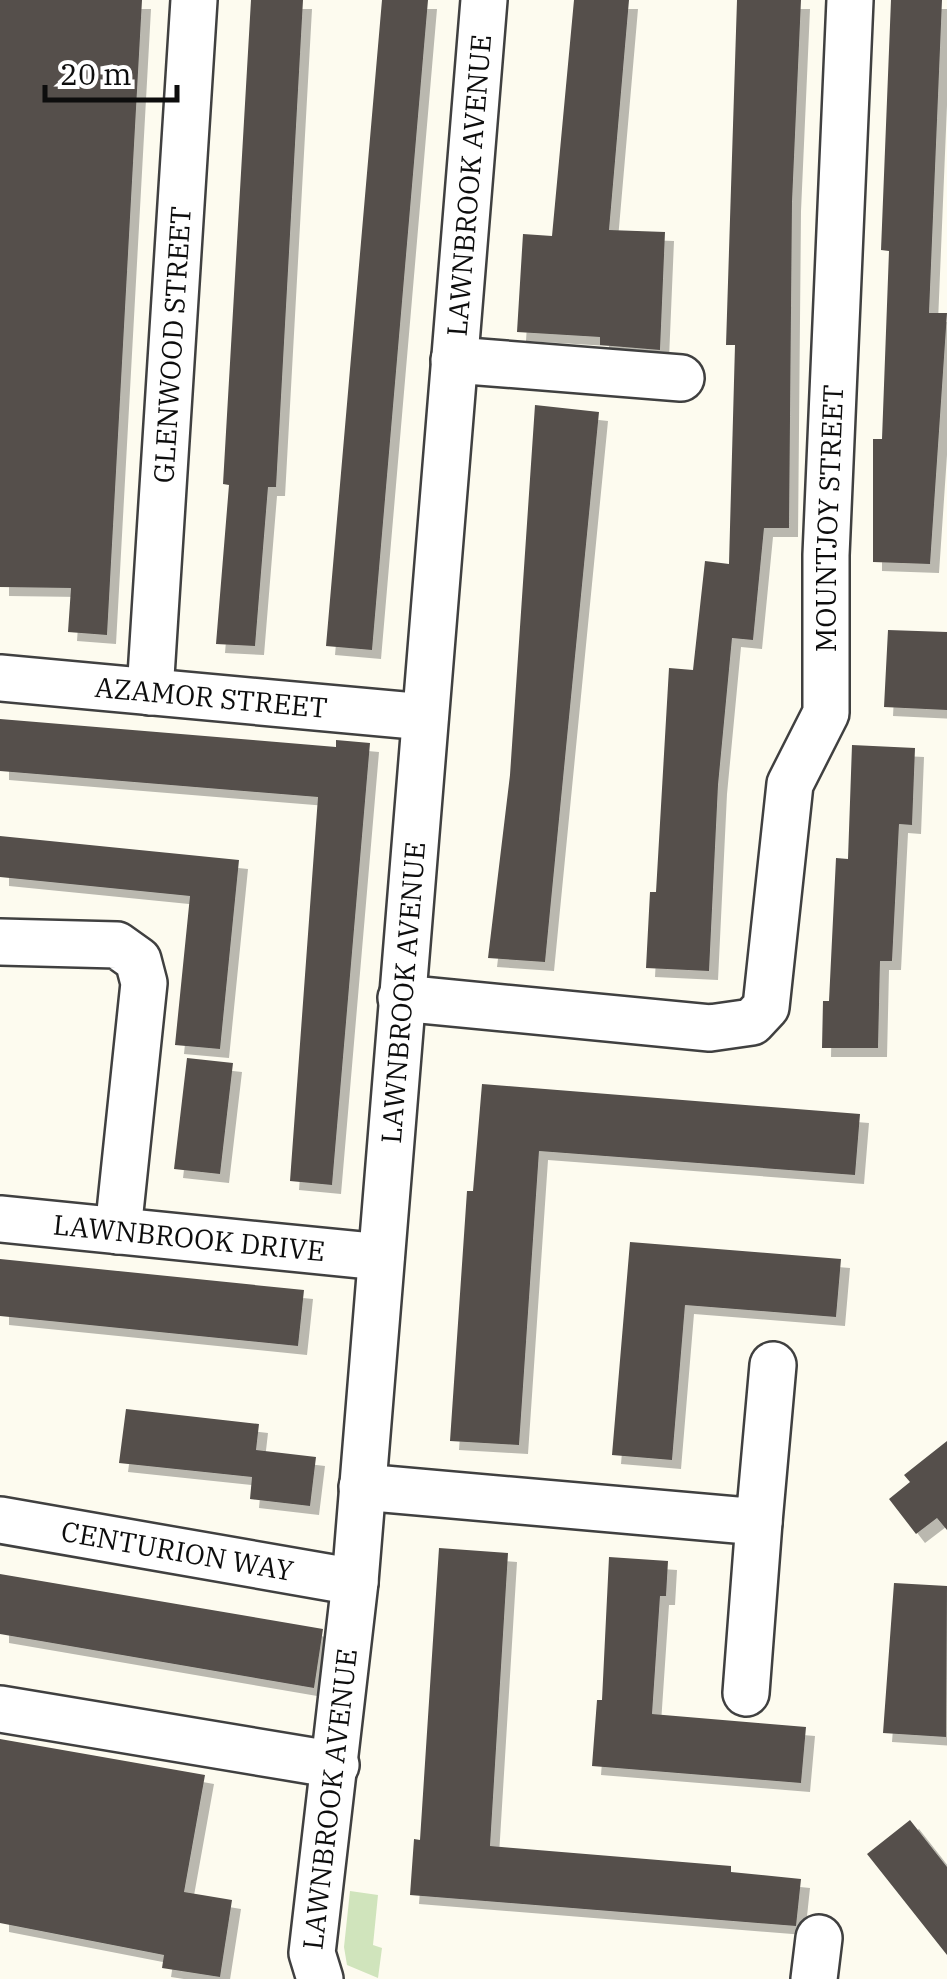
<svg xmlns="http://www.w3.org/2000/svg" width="947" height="1979" font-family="'IBM Plex Serif',serif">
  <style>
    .green { fill: #d0e4bc }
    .building { fill: #544f4b; filter: url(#shadow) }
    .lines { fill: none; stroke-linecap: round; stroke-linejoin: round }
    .minor-casing { stroke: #404040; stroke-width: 50 }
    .minor { stroke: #fff; stroke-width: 45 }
    .labels { text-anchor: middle; stroke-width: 10; stroke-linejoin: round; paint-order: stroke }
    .street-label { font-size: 28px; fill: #0d0d0d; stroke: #fff }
  </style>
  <defs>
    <filter id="shadow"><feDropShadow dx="9" dy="9" stdDeviation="0" flood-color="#0004"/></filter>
  </defs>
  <rect width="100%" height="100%" fill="#fdfbef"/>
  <path class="green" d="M 350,1891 L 378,1895 L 373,1945 L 382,1948 L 378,1978 L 347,1965 L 344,1947 Z"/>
  <path class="building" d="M 0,0 L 142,0 L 107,635 L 68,632 L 71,588 L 0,587 Z
    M 251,0 L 303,0 L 276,487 L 268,487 L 255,646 L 216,644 L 229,485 L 223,484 Z
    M 382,0 L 428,0 L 372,650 L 326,646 Z
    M 574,0 L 629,0 L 609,230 L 665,232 L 660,350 L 600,345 L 600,337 L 517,332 L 523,234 L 552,236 Z
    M 737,0 L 801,0 L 792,202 L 789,528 L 764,528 L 753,640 L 732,638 L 718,785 L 709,971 L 646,968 L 650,892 L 656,892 L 669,668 L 693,670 L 705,561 L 729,564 L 735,345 L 726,345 Z
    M 891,0 L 942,0 L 929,313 L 947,313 L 930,564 L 873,562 L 873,439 L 882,439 L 889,251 L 881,250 Z
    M 535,405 L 599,412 L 545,962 L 488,958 L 510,775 Z
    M 888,630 L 947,632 L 947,710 L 884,707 Z
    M 0,719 L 336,747 L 336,740 L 370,743 L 332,1185 L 290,1181 L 318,797 L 0,771 Z
    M 852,745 L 915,748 L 912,825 L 899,824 L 892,961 L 880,961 L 878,1048 L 822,1048 L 823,1001 L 829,1001 L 836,858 L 848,859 Z
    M 0,836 L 239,860 L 220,1049 L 175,1045 L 190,896 L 0,877 Z
    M 187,1058 L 233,1063 L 220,1174 L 174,1169 Z
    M 482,1084 L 860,1114 L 855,1175 L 539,1151 L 519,1445 L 450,1441 L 467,1191 L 473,1191 Z
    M 630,1242 L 841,1259 L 836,1317 L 685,1305 L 672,1460 L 612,1455 Z
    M 0,1259 L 304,1290 L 298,1346 L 0,1316 Z
    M 126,1409 L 259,1424 L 256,1450 L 316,1457 L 310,1506 L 250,1499 L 252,1477 L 119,1463 Z
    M 947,1441 L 947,1530 L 937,1518 L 916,1534 L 889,1499 L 910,1482 L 904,1475 Z
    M 439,1548 L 508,1553 L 490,1846 L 731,1866 L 731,1872 L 801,1879 L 796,1926 L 410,1895 L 414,1839 L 420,1840 Z
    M 609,1557 L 668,1561 L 666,1596 L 660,1596 L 652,1714 L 806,1727 L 801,1783 L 592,1766 L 597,1700 L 602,1700 Z
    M 0,1574 L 323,1629 L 314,1688 L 0,1634 Z
    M 894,1583 L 947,1586 L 946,1737 L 883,1733 Z
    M 0,1739 L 205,1775 L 184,1892 L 232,1900 L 220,1977 L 162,1968 L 164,1955 L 0,1923 Z
    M 910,1820 L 947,1867 L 947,1955 L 867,1854 Z"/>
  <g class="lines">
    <g class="minor-casing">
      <g id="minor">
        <path d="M 454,360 L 681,378"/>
        <path id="s1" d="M 0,678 L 425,717"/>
        <path id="s2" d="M 150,692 L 194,0"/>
        <path d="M 0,942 L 117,945 L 138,960 L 144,983 L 118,1231"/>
        <path id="s3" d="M 401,998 L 710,1028 L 752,1022 L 766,1007 L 790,784 L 826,713 L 826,555 L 850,0"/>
        <path id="s4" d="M 0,1219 L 381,1257"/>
        <path d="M 362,1487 L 759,1522 L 773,1365"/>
        <path id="s5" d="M 0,1520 L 355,1582"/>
        <path d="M 746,1693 L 759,1522"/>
        <path d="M 0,1709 L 336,1765"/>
        <path id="s6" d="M 320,1979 L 312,1953 L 355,1582 L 484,0"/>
        <path d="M 814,1979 L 819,1938"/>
      </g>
    </g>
    <use href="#minor" class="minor"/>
  </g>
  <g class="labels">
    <g class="street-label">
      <text dy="10" stroke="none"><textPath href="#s6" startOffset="1802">LAWNBROOK AVENUE</textPath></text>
      <text dy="10" stroke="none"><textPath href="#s2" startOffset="348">GLENWOOD STREET</textPath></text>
      <text dy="10" stroke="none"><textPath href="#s3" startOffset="872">MOUNTJOY STREET</textPath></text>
      <text dy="10" stroke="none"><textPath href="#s1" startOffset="212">AZAMOR STREET</textPath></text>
      <text dy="10" stroke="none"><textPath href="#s6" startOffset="992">LAWNBROOK AVENUE</textPath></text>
      <text dy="10" stroke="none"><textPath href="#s4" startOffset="190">LAWNBROOK DRIVE</textPath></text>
      <text dy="10" stroke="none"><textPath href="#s5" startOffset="180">CENTURION WAY</textPath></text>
      <text dy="10" stroke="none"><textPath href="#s6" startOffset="182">LAWNBROOK AVENUE</textPath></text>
    </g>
  </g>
  <path d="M45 85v15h132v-15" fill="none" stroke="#0d0d0d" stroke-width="5"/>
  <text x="60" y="85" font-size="30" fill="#0d0d0d" stroke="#ffffff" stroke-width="8" paint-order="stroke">20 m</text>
</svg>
